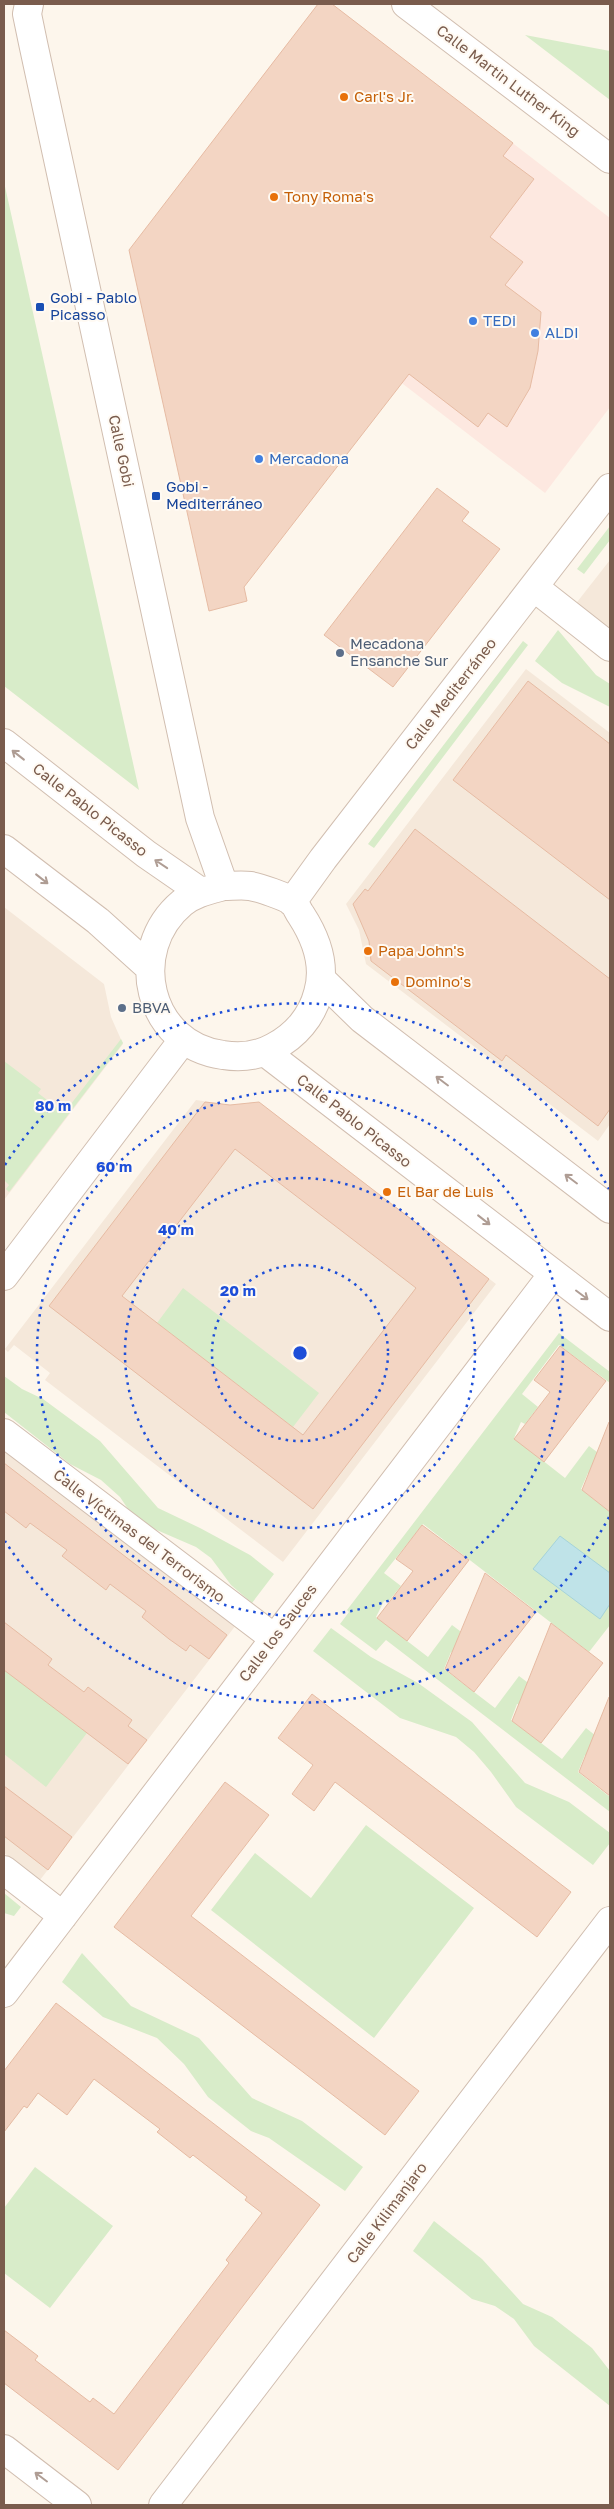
<svg xmlns="http://www.w3.org/2000/svg" width="614" height="2509" font-family="'Golos Text',sans-serif">
  <style>
    .residential { fill: #f5e8da }
    .commercial { fill: #fde8e0 }
    .green { fill: #d8ecc9 }
    .water { fill: #bfe3e8; stroke: #a5d3da }
    .building { fill: #f3d5c3; stroke: #e6bba3; fill-rule: evenodd }
    .lines { fill: none; stroke-linecap: round; stroke-linejoin: round }
    .street-casing { stroke: #d1beb0; stroke-width: 30 }
    .street { stroke: #fff; stroke-width: 28 }
    .oneway { stroke: #af9d94 }
    .ring { fill: none; stroke: #1d4ed8; stroke-width: 2.5; stroke-dasharray: 2.5 5 }
    .food-dot { fill: #e8710a; stroke: #fffaf3; stroke-width: 2 }
    .transit-dot { fill: #1a4fb4; stroke: #fffaf3; stroke-width: 2 }
    .shop-dot { fill: #3f7fe0; stroke: #fffaf3; stroke-width: 2 }
    .service-dot { fill: #5c6f8a; stroke: #fffaf3; stroke-width: 2 }
    .labels { text-anchor: middle; stroke-width: 4; stroke-linejoin: round; paint-order: stroke }
    .street-label { font-size: 15px; fill: #7a5c4d; stroke: #fffaf3 }
    .food-label { font-size: 15px; fill: #c56008; stroke: #fffaf3; text-anchor: start }
    .transit-label { font-size: 15px; fill: #164399; stroke: #fffaf3; text-anchor: start }
    .shop-label { font-size: 15px; fill: #366cbe; stroke: #fffaf3; text-anchor: start }
    .service-label { font-size: 15px; fill: #4e5e75; stroke: #fffaf3; text-anchor: start }
    .centre { fill: #1d4ed8; stroke: #fffaf3; stroke-width: 2.5 }
    .ring-label { font-size: 15px; text-anchor: middle; font-weight: bold; fill: #1d4ed8; stroke: #fffaf3; stroke-width: 4; stroke-linejoin: round; paint-order: stroke }
  </style>
  <rect width="100%" height="100%" fill="#fdf6ec"/>
  <path class="residential" d="M 610,560 L 610,634 L 574,606 Z
    M 526,669 L 610,733 L 610,1124 L 598,1141 L 366,964 L 359,930 L 346,904 Z
    M 4,907 L 104,984 L 111,1017 L 123,1044 L 4,1200 Z
    M 196,1100 L 230,1105 L 260,1103 L 496,1284 L 283,1562 L 45,1380 L 50,1373 L 14,1345 L 8,1352 L 5,1349 Z
    M 4,1447 L 236,1625 L 40,1880 L 4,1853 Z"/>
  <path class="commercial" d="M 318,4 L 332,4 L 610,218 L 610,407 L 545,493 L 166,202 Z"/>
  <path class="green" d="M 525,35 L 610,51 L 610,100 Z
    M 4,182 L 139,790 L 4,686 Z
    M 610,526 L 610,540 L 584,574 L 577,569 Z
    M 558,630 L 596,675 L 610,684 L 610,707 L 562,683 L 535,661 Z
    M 523,641 L 528,645 L 374,848 L 368,844 Z
    M 121,1039 L 123,1043 L 9,1192 L 6,1189 L 9,1185 L 4,1180 L 4,1061 L 41,1089 L 38,1093 L 64,1113 Z
    M 183,1288 L 319,1393 L 293,1427 L 157,1323 Z
    M 559,1333 L 610,1372 L 610,1383 L 559,1345 L 522,1394 L 538,1407 L 525,1424 L 521,1422 L 514,1438 L 565,1478 L 589,1446 L 605,1458 L 591,1475 L 588,1473 L 581,1489 L 610,1512 L 610,1625 L 589,1652 L 423,1524 L 384,1573 L 401,1586 L 388,1602 L 384,1601 L 376,1617 L 428,1657 L 452,1625 L 468,1637 L 455,1654 L 451,1652 L 444,1669 L 495,1708 L 519,1676 L 535,1688 L 522,1705 L 517,1704 L 511,1720 L 562,1759 L 586,1728 L 601,1740 L 589,1757 L 585,1755 L 578,1772 L 610,1797 L 610,1812 L 386,1640 L 376,1651 L 340,1624 L 349,1612 L 347,1610 Z
    M 4,1376 L 22,1389 L 43,1399 L 100,1441 L 158,1508 L 200,1528 L 250,1555 L 274,1574 L 252,1603 L 231,1585 L 211,1558 L 196,1547 L 152,1528 L 130,1512 L 120,1497 L 101,1480 L 70,1464 L 4,1412 Z
    M 331,1628 L 371,1657 L 418,1683 L 472,1722 L 525,1783 L 569,1802 L 610,1833 L 610,1843 L 593,1865 L 516,1807 L 491,1772 L 474,1752 L 456,1737 L 400,1718 L 313,1651 Z
    M 4,1670 L 87,1733 L 46,1787 L 4,1754 Z
    M 366,1825 L 474,1908 L 374,2038 L 211,1910 L 255,1853 L 311,1898 Z
    M 4,1893 L 21,1907 L 14,1916 L 4,1913 Z
    M 82,1953 L 131,2006 L 199,2038 L 252,2098 L 302,2121 L 363,2167 L 345,2191 L 269,2138 L 251,2131 L 208,2097 L 184,2064 L 157,2038 L 103,2017 L 62,1982 Z
    M 35,2167 L 113,2226 L 50,2308 L 4,2273 L 4,2208 Z
    M 434,2221 L 482,2259 L 523,2304 L 552,2317 L 592,2348 L 610,2371 L 610,2406 L 534,2346 L 514,2319 L 495,2306 L 472,2299 L 413,2251 Z"/>
  <path class="water" d="M 560,1536 L 610,1573 L 610,1604 L 600,1619 L 533,1569 Z"/>
  <path class="building" d="M 318,4 L 332,4 L 513,143 L 503,156 L 534,179 L 490,237 L 523,262 L 505,285 L 541,312 L 538,351 L 530,388 L 507,427 L 488,413 L 478,427 L 409,374 L 244,587 L 247,601 L 209,611 L 129,250 Z
    M 437,488 L 469,512 L 462,521 L 500,549 L 393,687 L 324,635 Z
    M 528,681 L 610,744 L 610,900 L 453,780 Z
    M 415,829 L 610,979 L 610,1109 L 598,1126 L 506,1055 L 502,1061 L 371,961 L 369,941 L 353,904 L 365,889 L 368,891 Z
    M 205,1102 L 230,1105 L 259,1102 L 489,1279 L 313,1509 L 49,1306 ZM 235,1149 L 416,1288 L 303,1435 L 122,1296 Z
    M 560,1346 L 606,1381 L 544,1462 L 514,1439 L 550,1392 L 534,1380 Z
    M 609,1422 L 610,1422 L 610,1512 L 582,1490 Z
    M 4,1463 L 227,1635 L 209,1659 L 190,1645 L 186,1651 L 169,1639 L 142,1617 L 146,1611 L 110,1584 L 106,1590 L 62,1556 L 67,1550 L 30,1523 L 26,1528 L 4,1511 Z
    M 422,1525 L 469,1560 L 407,1641 L 377,1618 L 413,1571 L 396,1559 Z
    M 485,1573 L 536,1612 L 474,1692 L 445,1669 Z
    M 4,1622 L 52,1659 L 48,1665 L 84,1692 L 88,1687 L 132,1720 L 128,1726 L 147,1740 L 128,1764 L 4,1670 Z
    M 551,1623 L 603,1663 L 541,1743 L 512,1721 Z
    M 312,1694 L 571,1892 L 537,1937 L 335,1782 L 314,1811 L 292,1794 L 313,1765 L 278,1738 Z
    M 609,1697 L 610,1697 L 610,1796 L 579,1772 Z
    M 225,1782 L 269,1815 L 191,1916 L 419,2091 L 385,2135 L 114,1927 Z
    M 4,1786 L 72,1837 L 48,1870 L 4,1836 Z
    M 56,2003 L 320,2205 L 118,2470 L 4,2383 L 4,2330 L 38,2356 L 35,2360 L 90,2402 L 93,2398 L 114,2414 L 229,2263 L 226,2260 L 262,2213 L 245,2200 L 247,2197 L 193,2155 L 190,2158 L 157,2132 L 160,2129 L 94,2079 L 67,2115 L 38,2093 L 27,2108 L 24,2106 L 4,2132 L 4,2071 Z"/>
  <g class="lines">
    <g class="street-casing">
      <path id="street" d="M 29,4 L 27,14 L 33,43 L 200,818 L 224,886
        M 406,4 L 610,159
        M 535,588 L 610,647
        M 4,743 L 146,854 L 201,892
        M 4,849 L 98,921 L 149,967
        M 224,886 C 232,886 242,885 250,886 C 258,887 287,897 293,902 C 296,905 298,911 301,915 C 316,938 326,966 318,993 C 312,1017 295,1036 274,1047 C 258,1056 241,1058 223,1055 C 147,1045 126,950 182,903 C 194,893 209,890 224,886 Z
        M 292,902 L 323,859 L 610,488
        M 321,979 L 362,1019 L 610,1209
        M 265,1052 L 610,1317
        M 4,1276 L 183,1040
        M 4,1433 L 274,1638
        M 4,1870 L 63,1916
        M 4,1993 L 553,1274
        M 4,2449 L 77,2505
        M 163,2505 L 610,1921"/>
    </g>
    <use href="#street" class="street"/>
  </g>
  <defs><path id="oneway-shaft" d="M-6 0H5M1.5-3L5.5 0L1.5 3" fill="none" stroke-width="1.6" stroke-linecap="round" stroke-linejoin="round" transform="scale(1.25)"/></defs>
  <g class="oneway">
    <use href="#oneway-shaft" transform="translate(18 755) rotate(-142)"/>
    <use href="#oneway-shaft" transform="translate(161 864) rotate(-146)"/>
    <use href="#oneway-shaft" transform="translate(42 879) rotate(38)"/>
    <use href="#oneway-shaft" transform="translate(442 1081) rotate(-143)"/>
    <use href="#oneway-shaft" transform="translate(571 1179) rotate(-143)"/>
    <use href="#oneway-shaft" transform="translate(484 1220) rotate(38)"/>
    <use href="#oneway-shaft" transform="translate(582 1295) rotate(37)"/>
    <use href="#oneway-shaft" transform="translate(41 2477) rotate(-143)"/>
  </g>
  <g class="ring">
    <circle cx="300" cy="1353" r="88"/>
    <circle cx="300" cy="1353" r="175"/>
    <circle cx="300" cy="1353" r="263"/>
    <path d="M609 1517A350 350 0 0 1 5 1541M5 1165A350 350 0 0 1 609 1189"/>
  </g>
  <g class="food-dot">
    <circle cx="344" cy="97" r="5"/>
    <circle cx="274" cy="197" r="5"/>
    <circle cx="368" cy="951" r="5"/>
    <circle cx="395" cy="982" r="5"/>
    <circle cx="387" cy="1192" r="5"/>
  </g>
  <g class="transit-dot">
    <rect x="35" y="302" width="10" height="10" rx="2.5"/>
    <rect x="151" y="491" width="10" height="10" rx="2.5"/>
  </g>
  <g class="shop-dot">
    <circle cx="473" cy="321" r="5"/>
    <circle cx="535" cy="333" r="5"/>
    <circle cx="259" cy="459" r="5"/>
  </g>
  <g class="service-dot">
    <circle cx="340" cy="653" r="5"/>
    <circle cx="122" cy="1008" r="5"/>
  </g>
  <g class="labels">
    <g class="street-label">
      <text transform="translate(508 81) rotate(37)" y="5">Calle Martin Luther King</text>
      <text transform="translate(121 451) rotate(78)" y="5">Calle Gobi</text>
      <text transform="translate(451 694) rotate(-52)" y="5">Calle Mediterráneo</text>
      <text transform="translate(90 810) rotate(38)" y="5">Calle Pablo Picasso</text>
      <text transform="translate(354 1121) rotate(38)" y="5">Calle Pablo Picasso</text>
      <text transform="translate(139 1536) rotate(37)" y="5">Calle Víctimas del Terrorismo</text>
      <text transform="translate(278 1633) rotate(-53)" y="5">Calle los Sauces</text>
      <text transform="translate(387 2213) rotate(-53)" y="5">Calle Kilimanjaro</text>
    </g>
    <g class="food-label">
      <text x="354" y="102">Carl's Jr.</text>
      <text x="284" y="202">Tony Roma's</text>
      <text x="378" y="956">Papa John's</text>
      <text x="405" y="987">Domino's</text>
      <text x="397" y="1197">El Bar de Luis</text>
    </g>
    <g class="transit-label">
      <text x="50" y="303">Gobi - Pablo<tspan x="50" dy="17">Picasso</tspan></text>
      <text x="166" y="492">Gobi -<tspan x="166" dy="17">Mediterráneo</tspan></text>
    </g>
    <g class="shop-label">
      <text x="483" y="326">TEDi</text>
      <text x="545" y="338">ALDI</text>
      <text x="269" y="464">Mercadona</text>
    </g>
    <g class="service-label">
      <text x="350" y="649">Mecadona<tspan x="350" dy="17">Ensanche Sur</tspan></text>
      <text x="132" y="1013">BBVA</text>
    </g>
  </g>
  <circle cx="300" cy="1353" r="8" class="centre"/>
  <g class="ring-label">
    <text x="53" y="1111">80 m</text>
    <text x="114" y="1172">60 m</text>
    <text x="176" y="1235">40 m</text>
    <text x="238" y="1296">20 m</text>
  </g>
  <rect width="614" height="2509" fill="none" stroke="#7a5c4d" stroke-width="10"/>
</svg>
